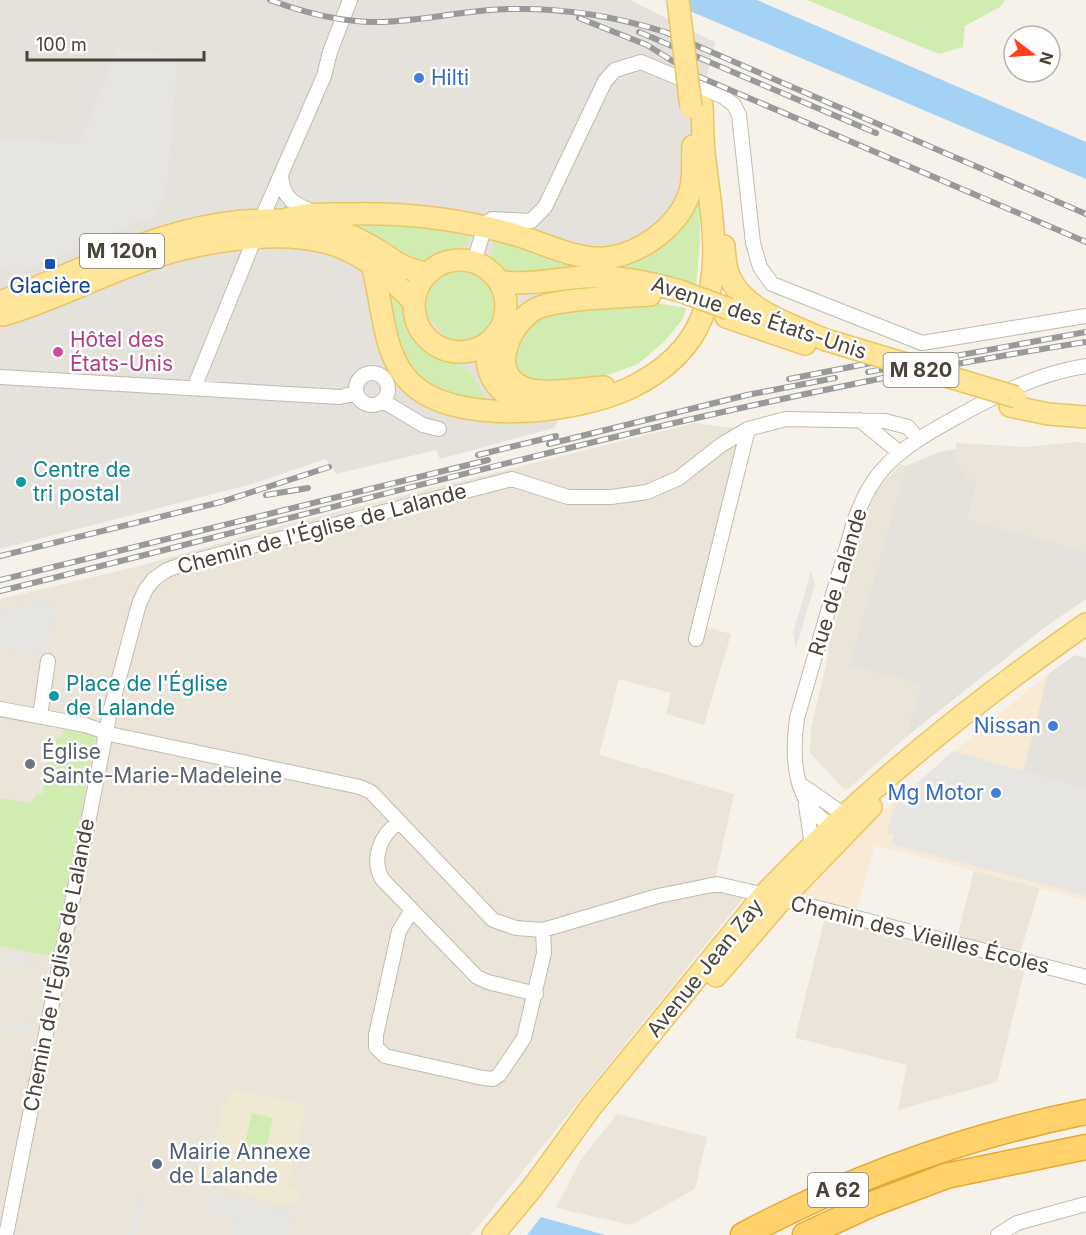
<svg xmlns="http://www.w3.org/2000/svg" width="1086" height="1235" font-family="Inter,sans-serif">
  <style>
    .residential { fill: #eae5d8 }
    .commercial { fill: #f8ead5 }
    .industrial { fill: #e5e1db }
    .education { fill: #efe8d3 }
    .green { fill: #d0ecb1 }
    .parking { fill: #e7e5e1 }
    .water { fill: #a4d2f5 }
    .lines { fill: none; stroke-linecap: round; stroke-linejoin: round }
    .minor-casing { stroke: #c2bbac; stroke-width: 16 }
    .primary-casing { stroke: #ebc563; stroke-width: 24 }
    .motorway-casing { stroke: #e6a933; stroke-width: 27 }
    .minor { stroke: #fff; stroke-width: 14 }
    .primary { stroke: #ffe59a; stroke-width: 21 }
    .motorway { stroke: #ffd26c; stroke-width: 24 }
    .rail-casing { stroke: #999; stroke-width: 6 }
    .rail { stroke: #fff; stroke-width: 4; stroke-dasharray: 11; stroke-linecap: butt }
    .primary-bridge-casing { stroke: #ebc563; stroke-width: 24; stroke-linecap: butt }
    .primary-bridge { stroke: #ffe59a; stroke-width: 21 }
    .shop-dot { fill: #3f7fe0; stroke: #fff; stroke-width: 2 }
    .transit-dot { fill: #1a4fb4; stroke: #fff; stroke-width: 2 }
    .hotel-dot { fill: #d1479c; stroke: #fff; stroke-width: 2 }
    .culture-dot { fill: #0f9aa8; stroke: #fff; stroke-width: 2 }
    .worship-dot { fill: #6b7280; stroke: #fff; stroke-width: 2 }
    .service-dot { fill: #5c6f8a; stroke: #fff; stroke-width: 2 }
    .labels { text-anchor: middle; stroke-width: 5; stroke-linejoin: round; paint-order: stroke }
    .shield { fill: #fff; stroke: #807b73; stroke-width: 1.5 }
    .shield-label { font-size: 20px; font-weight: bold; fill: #4a4337 }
    .shop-label { font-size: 21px; fill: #366cbe; stroke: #fff; text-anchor: end }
    .transit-label { font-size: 21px; fill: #164399; stroke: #fff }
    .street-label { font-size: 21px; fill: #4a4337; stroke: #fff }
    .hotel-label { font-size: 21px; fill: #b23c85; stroke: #fff; text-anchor: start }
    .culture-label { font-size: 21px; fill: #0d838f; stroke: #fff; text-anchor: start }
    .worship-label { font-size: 21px; fill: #5b616d; stroke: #fff; text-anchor: start }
    .service-label { font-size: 21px; fill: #4e5e75; stroke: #fff; text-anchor: start }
  </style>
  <rect width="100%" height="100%" fill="#f6f2ea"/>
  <path class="residential" d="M 695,423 L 754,431 L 702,626 L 731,634 L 704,725 L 666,714 L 671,693 L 619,679 L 599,755 L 734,794 L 713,888 L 745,896 L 471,1235 L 0,1235 L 0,599 L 139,566 L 284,525 Z
    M 1077,442 L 1086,443 L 1086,551 L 967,519 L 977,486 L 966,475 L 957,459 L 956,443 L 1025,447 Z
    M 901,464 L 906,466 L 849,666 L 921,684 L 906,737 L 848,789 L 843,788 L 810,753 L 811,728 L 827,661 L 829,642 L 863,526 L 872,501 L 882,484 Z
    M 974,871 L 1040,888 L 1020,953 L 1028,956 L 997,1082 L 898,1110 L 907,1065 L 795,1038 L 825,917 L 954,949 Z
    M 617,1114 L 707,1137 L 695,1189 L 631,1225 L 556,1208 L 580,1161 Z"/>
  <path class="commercial" d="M 1048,674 L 1023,771 L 1086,789 L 1086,900 L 875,845 L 856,912 L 801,898 L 799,895 L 884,810 Z"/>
  <path class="industrial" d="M 0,0 L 630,0 L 715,42 L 676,206 L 554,428 L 440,459 L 436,450 L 336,474 L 326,459 L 252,484 L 0,549 Z
    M 956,449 L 957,459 L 966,475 L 977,485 L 967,519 L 1086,551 L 1086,599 L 1044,628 L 906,737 L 921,684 L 849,666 L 906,466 L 939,452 Z
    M 1075,655 L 1086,658 L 1086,789 L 1023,771 L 1048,674 Z"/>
  <path class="education" d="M 234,1089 L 306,1105 L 288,1186 L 300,1189 L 296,1204 L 287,1202 L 286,1205 L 256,1198 L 256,1195 L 215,1185 L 217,1174 L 209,1172 L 222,1108 Z"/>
  <path class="green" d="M 807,0 L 1005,0 L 1000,7 L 965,26 L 963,47 L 939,54 Z
    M 699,190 L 700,243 L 696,289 C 664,287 520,282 502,270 C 486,260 492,248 498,234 L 629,257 Z
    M 374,216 L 470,234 C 470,243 467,246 460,250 L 414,263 L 322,218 Z
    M 452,271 C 518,269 498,357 447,339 L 434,323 L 426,319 C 422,295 430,280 452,271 Z
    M 396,297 C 406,311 406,329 417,343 C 429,357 448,356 462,366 C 475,375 483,395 491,408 L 460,403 L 404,368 L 385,298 Z
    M 644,301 L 686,308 L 683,319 L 664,342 L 638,364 L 589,382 L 540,385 L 514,371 L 513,342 L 541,312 Z
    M 64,728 L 96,734 L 53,957 L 0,946 L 0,798 L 27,803 L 31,803 L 37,794 L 43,795 L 50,741 L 55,742 L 57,737 L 61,738 Z
    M 252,1113 L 273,1118 L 265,1152 L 244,1147 Z"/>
  <path class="parking" d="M 118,49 L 178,57 L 167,186 L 156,219 L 141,221 L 15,275 L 0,266 L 0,138 L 79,144 Z
    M 811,571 L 815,584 L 796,648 L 793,633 Z
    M 38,601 L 56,605 L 46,657 L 0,647 L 0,612 Z
    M 953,751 L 1086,789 L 1086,896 L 891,844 L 894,834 L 887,833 L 895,803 Z
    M 11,953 L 29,955 L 35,965 L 10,963 L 0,967 L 0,957 Z
    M 7,1020 L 36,1025 L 27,1032 L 0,1027 Z
    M 212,1193 L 294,1212 L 289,1235 L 231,1235 L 235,1218 L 207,1211 Z
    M 137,1196 L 144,1198 L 136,1235 L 128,1235 Z"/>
  <path class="water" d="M 664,0 L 757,0 L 1086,142 L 1086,179 Z
    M 541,1217 L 605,1235 L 527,1235 Z"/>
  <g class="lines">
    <g class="minor-casing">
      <path id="minor" d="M 281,174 C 282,199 294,204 315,213
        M 261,220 L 324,76 L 330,52 L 350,0
        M 474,262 L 486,223 L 492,219 L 531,221 L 545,207 L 605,81 L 615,70 L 641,62 L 724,97 L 734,105 L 739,115 L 753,243 L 760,267 L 772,284 L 922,343 L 1086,316
        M356 389a16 16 0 1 1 32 0a16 16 0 1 1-32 0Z
        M 0,377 L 340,397 L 356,393
        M 194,388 L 254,240
        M 383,401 L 423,425 L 439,429
        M 860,420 L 900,453
        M 696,639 L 748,429
        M 0,709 L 85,725 L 114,735 L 360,787 L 371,792 L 493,920 L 516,928 L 543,930 L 658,896 L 717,884 L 791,901 L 1086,977
        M 40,716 L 48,661
        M 800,784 L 843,814 L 845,822
        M 806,805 L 811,839 L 808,849
        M 399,822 C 380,835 371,859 382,879 L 477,977 L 488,982 L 536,994
        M 839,829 C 794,811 791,760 797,718 L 855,519 C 862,501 870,483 884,468 C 904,446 930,432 955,418 C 998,394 1037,374 1086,366
        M 412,910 L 399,931 L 376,1035 L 376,1047 L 385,1056 L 483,1078 L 493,1079 L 499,1075 L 524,1038 L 544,953 L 543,930
        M 6,1235 L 110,712 L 139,604 L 146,589 L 154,579 L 167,570 L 186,563 L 512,479 L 568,497 L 611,497 L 647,492 L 679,478 L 721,445 L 748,429 L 786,419 L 885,421 L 908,427 L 918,439
        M 998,1235 L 1017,1223 L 1086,1204"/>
    </g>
    <g class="primary-casing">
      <path id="primary" d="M 287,219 C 306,213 326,214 345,214 C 405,212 459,218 516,235 C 543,243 576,260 604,258 C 641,255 683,224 691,187 C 694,174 692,159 693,146
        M 724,246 C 725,256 725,269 730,278 C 746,312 794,326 826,340
        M414 306a46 46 0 1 1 92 0a46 46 0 1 1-92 0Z
        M 372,266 C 384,305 381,355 412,384 C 458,427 577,413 630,388 C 661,373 689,350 702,317 C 723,265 711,213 705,160 C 702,143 703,124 702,106
        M 499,281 C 527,286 554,279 583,277 C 617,275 647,282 680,291
        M 0,302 C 100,264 205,202 316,225 C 335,229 354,236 371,246 C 394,259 399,269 428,273
        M 3,315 C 48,302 91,280 135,264 C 189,243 272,228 328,243 C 360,251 392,279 414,302
        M 726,317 L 805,344
        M 488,342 C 482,376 501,403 537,401
        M 604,387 C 583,388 541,396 522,387 C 486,371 513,317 540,307 C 566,298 621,297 650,295
        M 1010,406 L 1048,414 L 1086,417
        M 716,976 L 782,899 L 871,807
        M 493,1235 L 533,1187 L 591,1107 L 764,895 C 860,793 971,704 1086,624"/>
    </g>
    <g class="motorway-casing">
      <path id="motorway" d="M 743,1235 C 850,1178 967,1136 1086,1112
        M 805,1235 L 872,1204 L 946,1176 L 1086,1147"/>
    </g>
    <use href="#minor" class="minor"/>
    <use href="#primary" class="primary"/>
    <use href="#motorway" class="motorway"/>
    <g class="rail-casing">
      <path id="rail" d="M 270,0 C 305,13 343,23 381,22 C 425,21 469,9 513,9 C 566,8 614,16 665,32 L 1086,214
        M 579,18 L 647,45 L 695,75 L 1086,242
        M 639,32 L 876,133
        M 868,372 L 1086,332
        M 789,379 L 881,361
        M 549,444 L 747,395 L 835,378
        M 478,455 L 556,436
        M 266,495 L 308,488
        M 0,556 L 221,502 L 329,467
        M 0,580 L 488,460
        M 0,591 C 360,503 719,399 1086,342"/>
    </g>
    <use href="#rail" class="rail"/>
    <g class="primary-bridge-casing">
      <path id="primary-bridge" d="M 678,0 L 691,107
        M 680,291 L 729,309
        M 826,340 L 1016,397"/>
    </g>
    <use href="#primary-bridge" class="primary-bridge"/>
  </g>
  <g class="shop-dot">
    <circle cx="419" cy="78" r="6"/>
    <circle cx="1053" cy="726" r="6"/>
    <circle cx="996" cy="793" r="6"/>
  </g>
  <rect class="transit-dot" x="44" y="258" width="12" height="12" rx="3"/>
  <circle class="hotel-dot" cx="58" cy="352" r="6"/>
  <g class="culture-dot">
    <circle cx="21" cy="482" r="6"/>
    <circle cx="54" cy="696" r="6"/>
  </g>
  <circle class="worship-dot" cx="30" cy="764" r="6"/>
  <circle class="service-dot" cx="157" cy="1164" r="6"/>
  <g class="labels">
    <g class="shield">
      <rect x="80" y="234" width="84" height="34" rx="4.5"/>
      <rect x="883.5" y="353" width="75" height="34" rx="4.5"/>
      <rect x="808" y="1173" width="60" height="34" rx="4.5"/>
    </g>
    <g class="shield-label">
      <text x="122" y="258">M 120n</text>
      <text x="921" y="377">M 820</text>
      <text x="838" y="1197">A 62</text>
    </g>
    <g class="shop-label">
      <text x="431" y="85" text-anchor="start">Hilti</text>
      <text x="1041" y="733">Nissan</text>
      <text x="984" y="800">Mg Motor</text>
    </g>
    <g class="transit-label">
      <text x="50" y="293">Glacière</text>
    </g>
    <g class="street-label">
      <text transform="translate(759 318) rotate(18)" y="7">Avenue des États-Unis</text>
      <text transform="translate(322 529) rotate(-15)" y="7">Chemin de l'Église de Lalande</text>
      <text transform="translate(838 582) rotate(-73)" y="7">Rue de Lalande</text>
      <text transform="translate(920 935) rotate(14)" y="7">Chemin des Vieilles Écoles</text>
      <text transform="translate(59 965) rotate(-79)" y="7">Chemin de l'Église de Lalande</text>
      <text transform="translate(705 968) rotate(-51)" y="7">Avenue Jean Zay</text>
    </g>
    <g class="hotel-label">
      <text x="70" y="347">Hôtel des<tspan x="70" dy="24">États-Unis</tspan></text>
    </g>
    <g class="culture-label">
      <text x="33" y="477">Centre de<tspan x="33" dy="24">tri postal</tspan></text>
      <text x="66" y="691">Place de l'Église<tspan x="66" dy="24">de Lalande</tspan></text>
    </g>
    <g class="worship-label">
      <text x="42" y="759">Église<tspan x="42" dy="24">Sainte-Marie-Madeleine</tspan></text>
    </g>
    <g class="service-label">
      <text x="169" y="1159">Mairie Annexe<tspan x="169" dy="24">de Lalande</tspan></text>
    </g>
  </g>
  <g transform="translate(1032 54) rotate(107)"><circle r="28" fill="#ffffff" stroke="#b7b4af" stroke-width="1.5"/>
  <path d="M0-4.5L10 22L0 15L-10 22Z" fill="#ff4018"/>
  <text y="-9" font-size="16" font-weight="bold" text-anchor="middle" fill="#4a4337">N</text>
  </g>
  <path d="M27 51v9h177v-9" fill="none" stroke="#4a4337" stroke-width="3"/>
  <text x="36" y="51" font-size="18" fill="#4a4337" stroke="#ffffff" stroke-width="4.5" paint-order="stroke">100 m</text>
</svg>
